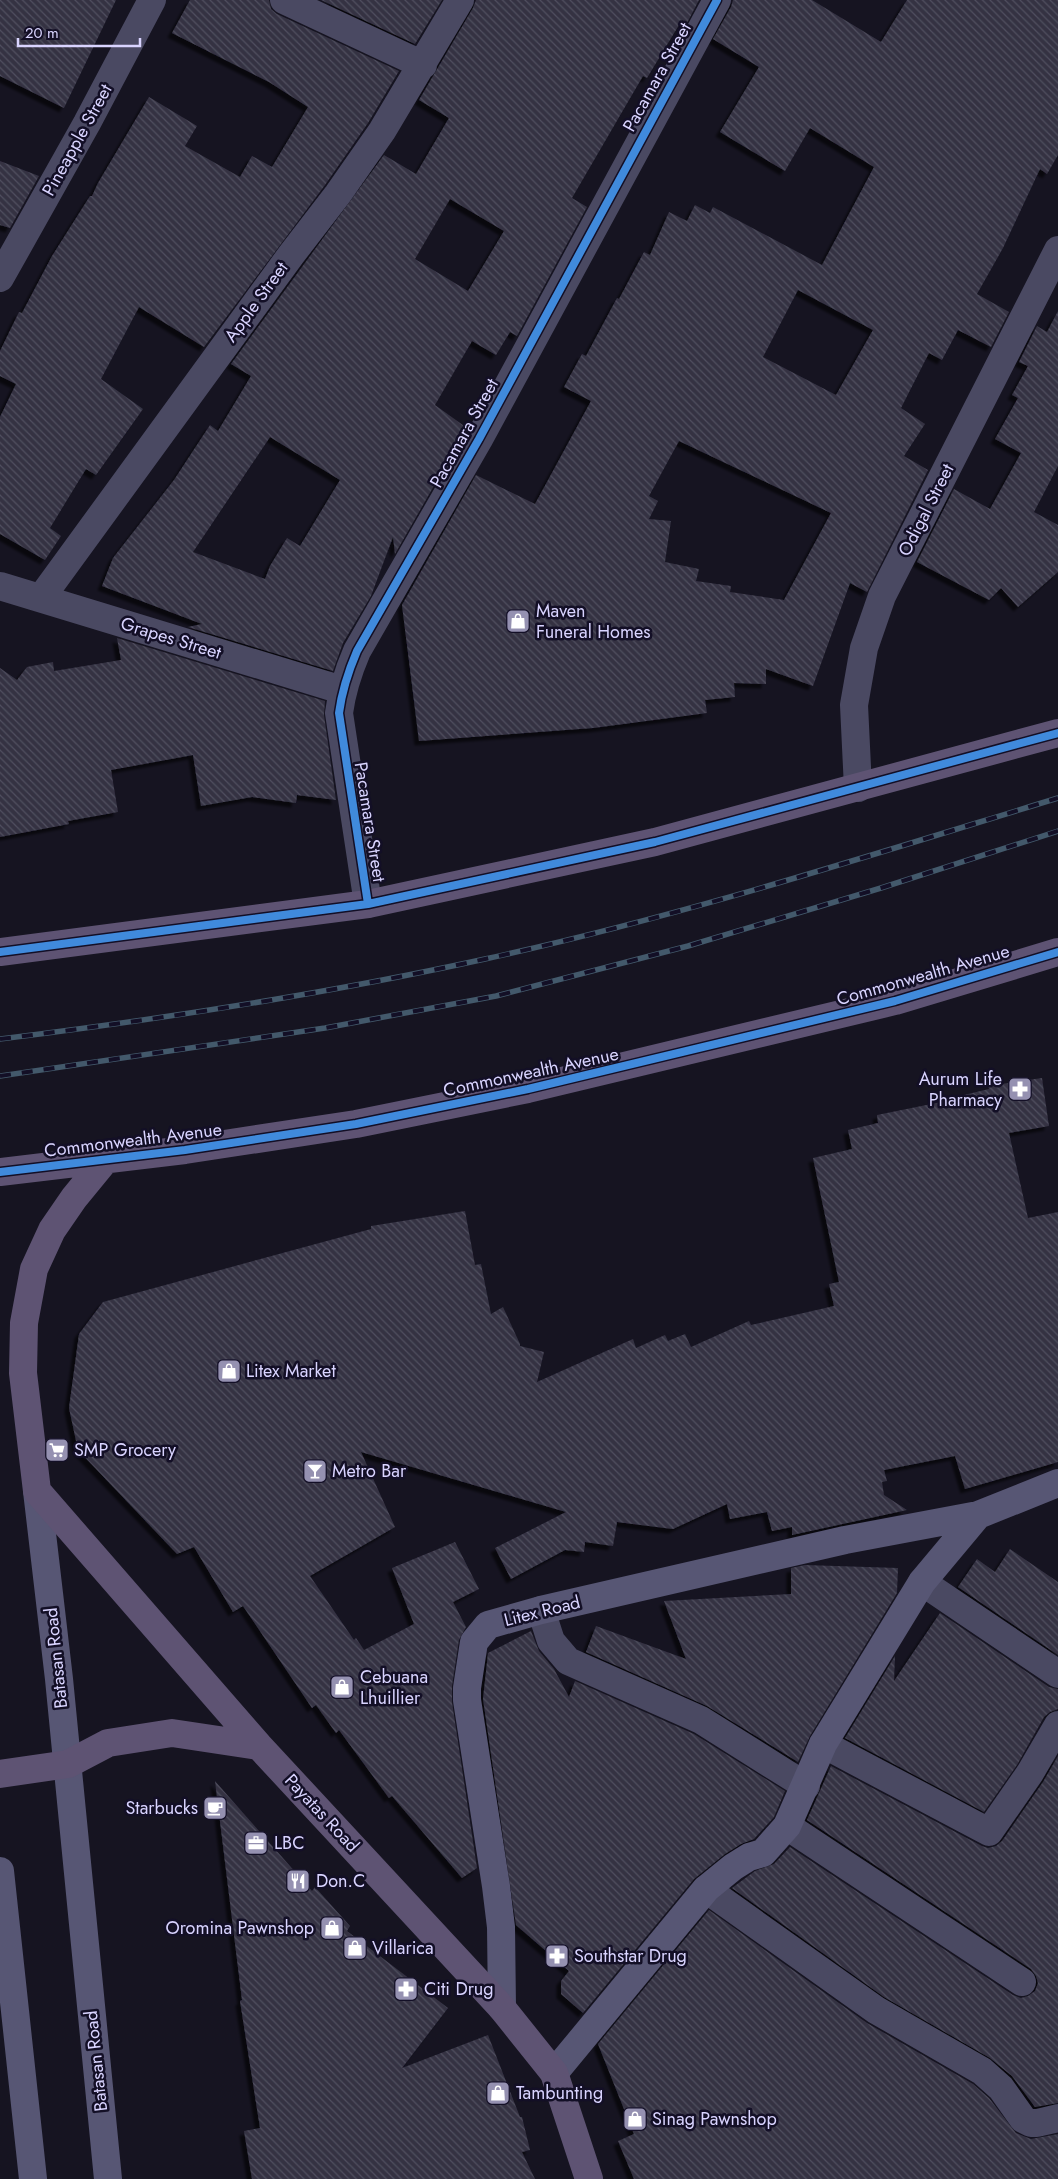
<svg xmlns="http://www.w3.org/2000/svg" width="1058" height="2179" font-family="Jost,sans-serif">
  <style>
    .building { fill: url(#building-back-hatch); fill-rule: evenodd; filter: url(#shadow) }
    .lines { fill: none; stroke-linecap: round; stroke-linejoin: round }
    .street { stroke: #4a4962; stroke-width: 28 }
    .secondary { stroke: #575674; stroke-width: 28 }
    .primary { stroke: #5e5373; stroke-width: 28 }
    .rail-casing { stroke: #43596b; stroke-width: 5.5 }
    .rail { stroke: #130f26; stroke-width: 4; stroke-dasharray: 11; stroke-linecap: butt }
    .cycleway-casing { stroke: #130f26; stroke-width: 11 }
    .cycleway { stroke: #408adc; stroke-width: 8 }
    .labels { text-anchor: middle; stroke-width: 5; stroke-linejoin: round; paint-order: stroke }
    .street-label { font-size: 18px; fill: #d9d4ff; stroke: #130f26 }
    .poi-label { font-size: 18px; fill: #d9d4ff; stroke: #130f26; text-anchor: start }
  </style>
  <defs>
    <pattern id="building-back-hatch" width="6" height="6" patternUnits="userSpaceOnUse" patternTransform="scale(1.25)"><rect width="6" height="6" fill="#343243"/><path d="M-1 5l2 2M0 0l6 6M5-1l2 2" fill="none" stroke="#514f5f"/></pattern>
    <filter id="shadow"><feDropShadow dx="-4.5" dy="4.5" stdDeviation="1" flood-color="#0009"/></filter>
  </defs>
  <rect width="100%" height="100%" fill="#161421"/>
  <path class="building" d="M 0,0 L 116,0 L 64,108 L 0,76 Z
    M 190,0 L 269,0 L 271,9 L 277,14 L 399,71 L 368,123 L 325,185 L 204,347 L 139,307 L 101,379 L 143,409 L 96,475 L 86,469 L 50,528 L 61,536 L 45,560 L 0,534 L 0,417 L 16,384 L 0,376 L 0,351 L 19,312 L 22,313 L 52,256 L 90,196 L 92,196 L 98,183 L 149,97 L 197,126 L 185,146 L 240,177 L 252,156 L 272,167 L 308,107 L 269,82 L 172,33 Z
    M 321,0 L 442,0 L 415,44 Z
    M 476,0 L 699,0 L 687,23 L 682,20 L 647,78 L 643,76 L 572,198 L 587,207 L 517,336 L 510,332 L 496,355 L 472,341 L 435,405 L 467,428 L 395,554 L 393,537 L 371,596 L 343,643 L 333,671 L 188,627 L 202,624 L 102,586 L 113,558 L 174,480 L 210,425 L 218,431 L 251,376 L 231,364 L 384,155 L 416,174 L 449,118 L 419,100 L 473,8 ZM 450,199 L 504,231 L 468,291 L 415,259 ZM 270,437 L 340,480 L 300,546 L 287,538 L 270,566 L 265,579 L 193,552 Z
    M 733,0 L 812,0 L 881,42 L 907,0 L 1058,0 L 1058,155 L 1047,174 L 1040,169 L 1003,248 L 977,294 L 1009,312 L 991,347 L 958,330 L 942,360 L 929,353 L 901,408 L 925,424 L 904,456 L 928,470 L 867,592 L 850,583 L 813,686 L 766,669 L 766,684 L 734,683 L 735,697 L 705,700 L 707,713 L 593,728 L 419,741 L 402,605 L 476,475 L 535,504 L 591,401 L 564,387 L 582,354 L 586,356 L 617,298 L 619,299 L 644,252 L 650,255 L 669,212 L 687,221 L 695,205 L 710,213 L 713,207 L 822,265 L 874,167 L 810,128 L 785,171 L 720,132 L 759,67 L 713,39 L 731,7 ZM 798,290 L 873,330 L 836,395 L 763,357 ZM 679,441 L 831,513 L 784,600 L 730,592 L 731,586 L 696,581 L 699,569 L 665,562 L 671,521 L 649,519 L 658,501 L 649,496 Z
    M 0,161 L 39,176 L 10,228 L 0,225 Z
    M 1058,311 L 1058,466 L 1034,512 L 1058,525 L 1058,572 L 1018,607 L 1001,588 L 989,600 L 917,562 L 954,489 L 990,509 L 1021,453 L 995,439 L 1018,398 L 1012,395 L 1028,366 L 1019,362 L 1037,326 L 1047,332 Z
    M 117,638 L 325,701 L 324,715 L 336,800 L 297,795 L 296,803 L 252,797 L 201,806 L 193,755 L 111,770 L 118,812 L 68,821 L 69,824 L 0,837 L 0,668 L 17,680 L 27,667 L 53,662 L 54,671 L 121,660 Z
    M 1042,1078 L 1049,1126 L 1009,1133 L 1028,1218 L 1058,1212 L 1058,1462 L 965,1489 L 955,1456 L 884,1470 L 887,1481 L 882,1482 L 884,1495 L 907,1510 L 792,1535 L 792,1527 L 772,1531 L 767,1512 L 730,1519 L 727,1504 L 673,1529 L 617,1522 L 613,1546 L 585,1542 L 584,1552 L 565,1550 L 511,1579 L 495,1548 L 566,1512 L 361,1452 L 395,1527 L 310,1576 L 354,1640 L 356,1638 L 364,1650 L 414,1624 L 392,1568 L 455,1542 L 479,1589 L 453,1602 L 466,1627 L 459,1640 L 452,1686 L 452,1702 L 477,1868 L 462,1878 L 392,1796 L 389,1798 L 339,1730 L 336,1733 L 316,1705 L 312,1708 L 243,1606 L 233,1612 L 194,1547 L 177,1554 L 78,1450 L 69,1408 L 79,1334 L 103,1302 L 371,1229 L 371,1226 L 465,1211 L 475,1265 L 481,1264 L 491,1314 L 503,1307 L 520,1344 L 520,1346 L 544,1352 L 537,1382 L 633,1339 L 636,1348 L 665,1335 L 668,1341 L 685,1334 L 691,1347 L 749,1321 L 751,1325 L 834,1306 L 829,1284 L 839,1282 L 813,1158 L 852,1149 L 848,1130 L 878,1123 L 877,1115 L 951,1100 L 951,1098 L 989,1089 L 988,1086 Z
    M 1010,1549 L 1058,1582 L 1058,1655 L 958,1587 L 977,1559 L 995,1572 Z
    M 805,1565 L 898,1568 L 897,1593 L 810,1736 L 798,1762 L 707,1706 L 586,1652 L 596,1626 L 686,1659 L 664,1601 L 791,1594 L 791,1568 Z
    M 940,1613 L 1049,1687 L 1058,1689 L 1058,1709 L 1050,1712 L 1044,1717 L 1017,1765 L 984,1812 L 845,1738 L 895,1656 L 894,1681 Z
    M 531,1631 L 539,1651 L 554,1669 L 569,1697 L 575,1681 L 694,1734 L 785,1791 L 774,1817 L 754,1839 L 741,1844 L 725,1854 L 694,1879 L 583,2013 L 561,1994 L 561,1981 L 569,1971 L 516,1925 L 483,1699 L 488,1653 Z
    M 1058,1756 L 1058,2103 L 1035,2107 L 1012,2076 L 990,2058 L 884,1997 L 732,1888 L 755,1871 L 774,1864 L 790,1847 L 1013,1995 L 1021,1998 L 1028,1996 L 1035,1991 L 1038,1983 L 1036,1976 L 1031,1969 L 807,1820 L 831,1766 L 982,1846 L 988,1848 L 996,1846 L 1002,1841 L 1043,1782 Z
    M 215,1781 L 312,1891 L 315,1887 L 350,1926 L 347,1931 L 448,2008 L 402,2068 L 488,2035 L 520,2117 L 522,2117 L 530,2150 L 522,2152 L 535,2179 L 252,2179 L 244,2131 L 260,2128 L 240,2001 L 242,2000 Z
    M 709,1910 L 867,2023 L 973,2084 L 989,2098 L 1016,2133 L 1031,2139 L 1058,2134 L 1058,2179 L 634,2179 L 618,2141 L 634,2134 L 598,2044 Z"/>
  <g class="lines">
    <path class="street" d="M 284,0 L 423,65
      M 0,278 L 87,123 L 152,0
      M 0,586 L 342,690
      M 41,598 L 291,255 L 338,194 L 382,131 L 460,0
      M 858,788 L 854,705 L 864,648 L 882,596 L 1058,250
      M 368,904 L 339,713 C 342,690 348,672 357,651 L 479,439 L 717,0
      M 922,1582 L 1058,1674
      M 541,1610 L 551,1641 L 568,1661 L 701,1720 L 806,1786
      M 823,1744 L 989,1832 L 1030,1773 L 1058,1725
      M 787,1826 L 1022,1982
      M 706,1889 L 876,2010 L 982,2071 L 1001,2088 L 1023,2119 L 1031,2123 L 1037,2123 L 1058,2118"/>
    <path class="secondary" d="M 37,1491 L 59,1679 L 108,2179
      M 0,1871 L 33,2179
      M 502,2008 L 501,1927 L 496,1886 L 467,1700 L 467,1688 L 474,1642 L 488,1625 L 541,1610 L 845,1540 L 978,1515
      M 554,2073 L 706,1889 L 733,1867 L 749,1857 L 763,1853 L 787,1826 L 823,1744 L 922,1582 L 978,1515 L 1058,1483"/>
    <path class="primary" d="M 0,952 L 368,904 L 655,842 L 1058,733
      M 106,1159 L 74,1198 L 52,1230 L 34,1269 L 24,1323 L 23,1373 L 37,1491 L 259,1746 L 502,2008 L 554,2073 L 589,2179
      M 0,1172 L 185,1150 L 356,1124 L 528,1089 L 895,1001 L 1058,952
      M 0,1774 L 68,1764 L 108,1743 L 172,1733 L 259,1746"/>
    <g class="rail-casing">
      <path id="rail" d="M 0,1039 C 163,1019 325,994 485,959 C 679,917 868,856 1058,798
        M 0,1076 L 325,1028 L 496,996 L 688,946 L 881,888 L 1058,831"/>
    </g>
    <use href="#rail" class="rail"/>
    <g class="cycleway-casing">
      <path id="cycleway" d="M 368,904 L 339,713 C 342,690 348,672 357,651 L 479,439 L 717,0
        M 0,952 L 368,904 L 655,842 L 1058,733
        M 0,1172 L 185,1150 L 356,1124 L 528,1089 L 895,1001 L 1058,952"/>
    </g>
    <use href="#cycleway" class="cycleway"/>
  </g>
  <defs>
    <g id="shop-square" transform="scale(1.25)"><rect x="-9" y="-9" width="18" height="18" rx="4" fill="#9591b1" stroke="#130f26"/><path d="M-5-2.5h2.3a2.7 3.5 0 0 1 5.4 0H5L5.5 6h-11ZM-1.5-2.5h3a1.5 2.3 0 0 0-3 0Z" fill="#fff"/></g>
    <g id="pharmacy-square" transform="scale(1.25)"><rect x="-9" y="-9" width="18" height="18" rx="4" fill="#9591b1" stroke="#130f26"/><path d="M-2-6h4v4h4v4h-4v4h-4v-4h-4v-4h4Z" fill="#fff"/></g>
    <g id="supermarket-square" transform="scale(1.25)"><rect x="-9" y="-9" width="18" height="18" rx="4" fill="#9591b1" stroke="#130f26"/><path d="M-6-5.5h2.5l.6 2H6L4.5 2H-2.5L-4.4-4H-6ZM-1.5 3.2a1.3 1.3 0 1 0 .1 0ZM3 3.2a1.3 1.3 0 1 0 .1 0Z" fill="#fff"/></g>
    <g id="bar-square" transform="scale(1.25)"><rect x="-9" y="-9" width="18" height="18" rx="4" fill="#9591b1" stroke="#130f26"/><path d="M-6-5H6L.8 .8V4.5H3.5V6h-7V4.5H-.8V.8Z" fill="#fff"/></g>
    <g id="cafe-square" transform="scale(1.25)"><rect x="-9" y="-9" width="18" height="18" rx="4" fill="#9591b1" stroke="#130f26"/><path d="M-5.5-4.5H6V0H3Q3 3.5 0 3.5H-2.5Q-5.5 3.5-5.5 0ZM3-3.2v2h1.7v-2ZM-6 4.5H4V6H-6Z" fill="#fff"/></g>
    <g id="office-square" transform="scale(1.25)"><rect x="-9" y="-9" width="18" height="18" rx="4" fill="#9591b1" stroke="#130f26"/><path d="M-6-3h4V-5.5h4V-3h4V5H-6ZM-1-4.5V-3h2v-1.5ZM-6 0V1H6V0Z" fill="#fff"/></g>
    <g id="restaurant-square" transform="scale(1.25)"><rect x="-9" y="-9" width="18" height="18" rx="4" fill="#9591b1" stroke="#130f26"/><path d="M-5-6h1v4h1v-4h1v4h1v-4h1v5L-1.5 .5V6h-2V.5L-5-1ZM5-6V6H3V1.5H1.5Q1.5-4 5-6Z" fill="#fff"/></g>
  </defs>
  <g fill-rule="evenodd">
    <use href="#shop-square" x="518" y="621"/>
    <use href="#pharmacy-square" x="1020" y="1089"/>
    <use href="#shop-square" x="229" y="1371"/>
    <use href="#supermarket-square" x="57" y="1450"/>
    <use href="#bar-square" x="315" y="1471"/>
    <use href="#shop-square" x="342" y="1687"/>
    <use href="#cafe-square" x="215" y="1808"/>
    <use href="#office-square" x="256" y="1843"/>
    <use href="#restaurant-square" x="298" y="1881"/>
    <use href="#shop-square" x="332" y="1928"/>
    <use href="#shop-square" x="355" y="1948"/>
    <use href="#pharmacy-square" x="557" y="1956"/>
    <use href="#pharmacy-square" x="406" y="1989"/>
    <use href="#shop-square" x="498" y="2093"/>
    <use href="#shop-square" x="635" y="2119"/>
  </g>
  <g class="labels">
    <g class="street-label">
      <text transform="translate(657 77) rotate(-61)" y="6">Pacamara Street</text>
      <text transform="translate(77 140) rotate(-61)" y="6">Pineapple Street</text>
      <text transform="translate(256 302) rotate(-54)" y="6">Apple Street</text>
      <text transform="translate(464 433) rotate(-61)" y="6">Pacamara Street</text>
      <text transform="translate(926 510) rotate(-63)" y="6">Odigal Street</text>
      <text transform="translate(171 638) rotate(17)" y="6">Grapes Street</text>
      <text transform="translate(370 822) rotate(81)" y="6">Pacamara Street</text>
      <text transform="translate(923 975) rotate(-16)" y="6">Commonwealth Avenue</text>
      <text transform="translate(531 1072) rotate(-12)" y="6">Commonwealth Avenue</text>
      <text transform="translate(133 1140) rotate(-7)" y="6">Commonwealth Avenue</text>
      <text transform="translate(542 1611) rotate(-14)" y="6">Litex Road</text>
      <text transform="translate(56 1658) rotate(-96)" y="6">Batasan Road</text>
      <text transform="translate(322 1813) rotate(47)" y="6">Payatas Road</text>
      <text transform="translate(96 2061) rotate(-96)" y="6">Batasan Road</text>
    </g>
    <g class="poi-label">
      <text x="536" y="617">Maven<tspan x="536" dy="21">Funeral Homes</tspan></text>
      <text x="1002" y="1085" text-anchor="end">Aurum Life<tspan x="1002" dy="21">Pharmacy</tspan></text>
      <text x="246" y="1377">Litex Market</text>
      <text x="74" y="1456">SMP Grocery</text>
      <text x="332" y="1477">Metro Bar</text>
      <text x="360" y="1683">Cebuana<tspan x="360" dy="21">Lhuillier</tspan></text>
      <text x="198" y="1814" text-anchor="end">Starbucks</text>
      <text x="274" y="1849">LBC</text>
      <text x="316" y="1887">Don.C</text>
      <text x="314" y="1934" text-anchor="end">Oromina Pawnshop</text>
      <text x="372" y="1954">Villarica</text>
      <text x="574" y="1962">Southstar Drug</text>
      <text x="424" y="1995">Citi Drug</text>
      <text x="516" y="2099">Tambunting</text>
      <text x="652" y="2125">Sinag Pawnshop</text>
    </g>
  </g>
  <path d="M18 38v8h122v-8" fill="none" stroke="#d9d4ff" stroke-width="2.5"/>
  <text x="25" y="38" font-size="15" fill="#d9d4ff" stroke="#130f26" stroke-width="4" paint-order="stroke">20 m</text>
</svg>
